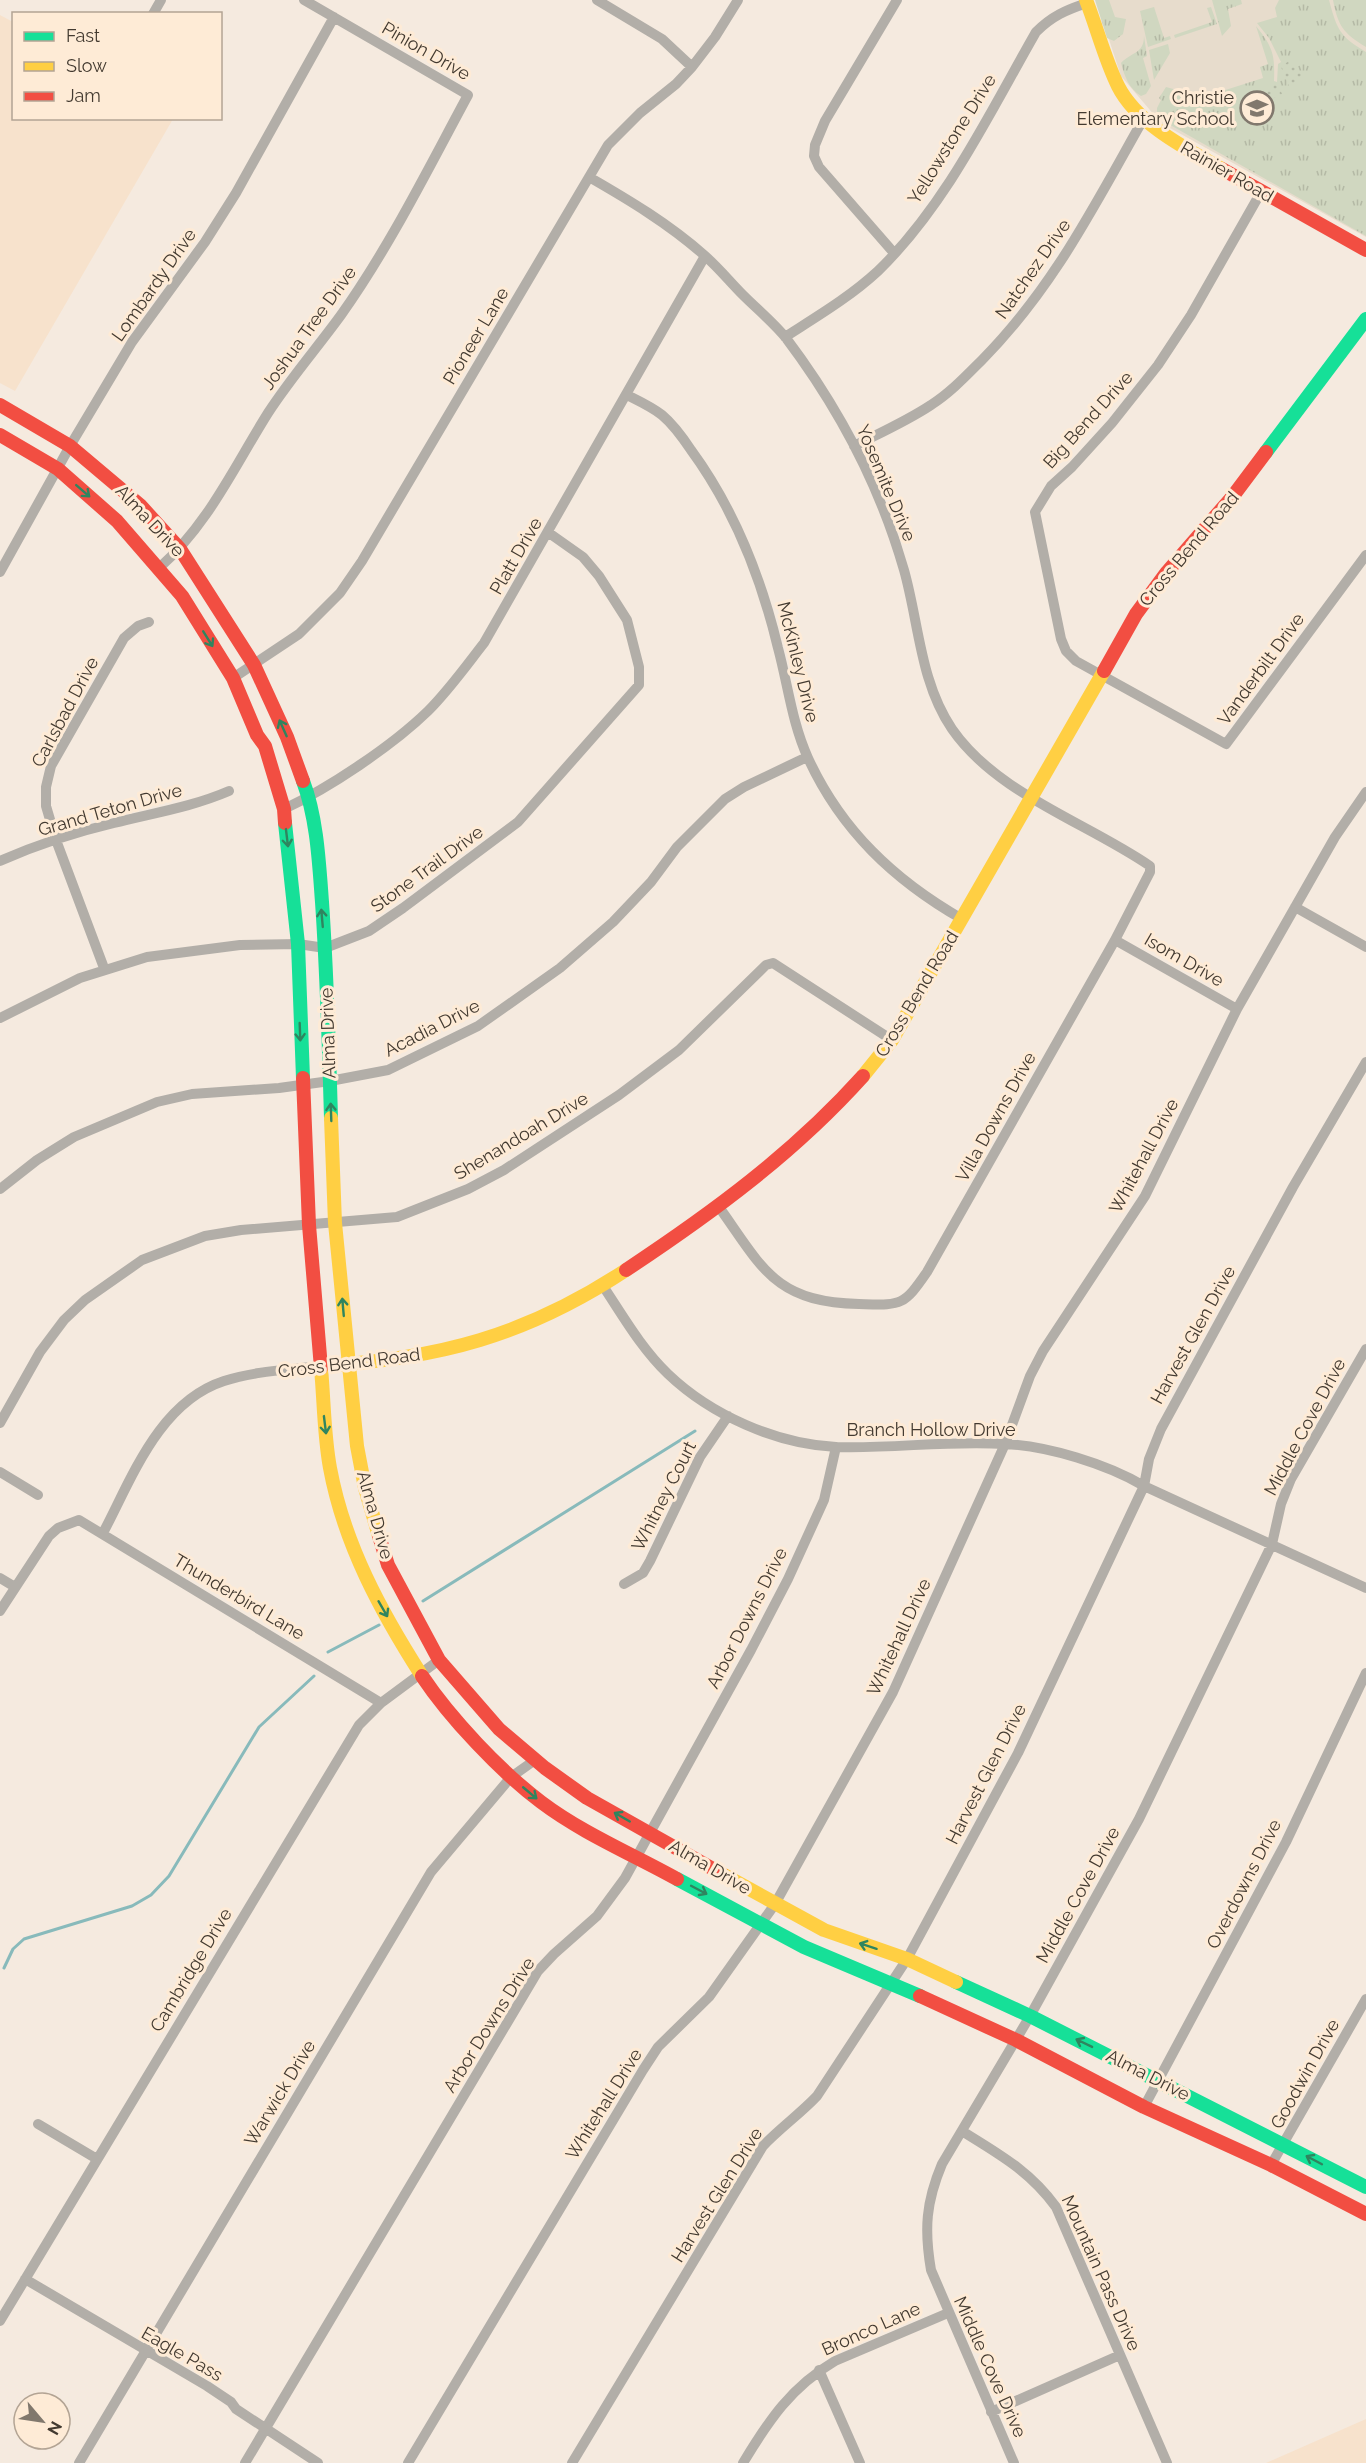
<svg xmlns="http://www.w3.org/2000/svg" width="1366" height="2463" font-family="Raleway,sans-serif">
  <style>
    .built { fill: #f7e2cc }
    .education { fill: #e7dccc }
    .grass { fill: url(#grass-tufts) }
    .park { fill: url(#park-dots) }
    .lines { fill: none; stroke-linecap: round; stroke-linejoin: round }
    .stream { stroke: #88babb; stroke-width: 3 }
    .street { stroke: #b2aea8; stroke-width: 10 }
    .fast { stroke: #16e098; stroke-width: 14 }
    .slow { stroke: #ffcf43; stroke-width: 14 }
    .jam { stroke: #f24e42; stroke-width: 14 }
    .oneway { stroke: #2f855f }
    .labels { text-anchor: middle; stroke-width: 6; stroke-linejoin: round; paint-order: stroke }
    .street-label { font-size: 18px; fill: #433a30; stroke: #feebd6 }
    .poi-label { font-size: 18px; fill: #433a30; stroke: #feebd6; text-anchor: end }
  </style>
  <defs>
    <pattern id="grass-tufts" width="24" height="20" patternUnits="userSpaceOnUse" patternTransform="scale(1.5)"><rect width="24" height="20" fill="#d0d7c0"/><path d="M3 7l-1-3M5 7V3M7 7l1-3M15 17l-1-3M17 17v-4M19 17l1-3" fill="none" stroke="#b4b9a5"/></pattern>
    <pattern id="park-dots" width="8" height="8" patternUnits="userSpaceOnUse" patternTransform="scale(1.5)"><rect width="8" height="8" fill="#d0d7c0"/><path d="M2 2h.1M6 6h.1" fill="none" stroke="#b4b9a5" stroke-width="1.8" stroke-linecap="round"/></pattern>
  </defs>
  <rect width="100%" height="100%" fill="#f5eadf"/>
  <path class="built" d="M 0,15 L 13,22 L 14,118 L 173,119 L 15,391 L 0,383 Z
    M 1366,2419 L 1366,2463 L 1266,2463 Z"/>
  <path class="education" d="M 1096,0 L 1366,0 L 1366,237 L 1161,123 L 1121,76 Z"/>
  <path class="grass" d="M 1095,0 L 1109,0 L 1115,17 L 1126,19 L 1123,34 L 1114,41 L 1107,38 Z
    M 1212,0 L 1241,0 L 1242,4 L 1228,9 L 1231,26 L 1222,36 Z
    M 1279,0 L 1329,0 C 1337,29 1339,36 1366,52 L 1366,236 L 1165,122 L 1157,115 L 1157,108 L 1161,100 L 1159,98 L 1166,87 L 1188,93 L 1191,101 L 1263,78 L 1260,67 L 1268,64 L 1256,26 C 1273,47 1275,55 1274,81 L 1277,82 L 1278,64 L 1281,62 L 1269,38 L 1257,23 L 1277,17 L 1275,8 Z
    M 1333,0 L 1366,0 L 1366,47 C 1343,33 1338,26 1333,0 Z
    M 1154,7 L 1164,38 L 1170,36 L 1171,39 L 1148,47 L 1140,11 Z
    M 1211,7 L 1217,24 L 1175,38 L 1174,35 L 1212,22 L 1207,8 Z
    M 1144,36 L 1147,56 L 1143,58 L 1151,86 L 1146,94 L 1141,96 C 1129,89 1124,75 1121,63 C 1131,52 1144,54 1144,36 Z
    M 1168,44 L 1170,53 L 1154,80 L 1149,50 Z"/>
  <path class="park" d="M 1290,60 L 1296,63 L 1303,79 L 1295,87 L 1289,86 L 1281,67 Z
    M 1277,83 L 1282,94 L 1266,102 L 1259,92 Z"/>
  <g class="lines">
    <path class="stream" d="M 423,1601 L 695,1431
      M 328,1652 L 379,1625
      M 4,1968 L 13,1949 L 24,1939 L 132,1906 L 151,1895 L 169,1876 L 259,1727 L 314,1676"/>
    <path class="street" d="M 597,0 L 662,39 L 692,67
      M 153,14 L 161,0
      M 589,177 C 629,200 669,224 704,255 C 718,267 730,282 743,295 C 757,309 774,323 786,338 C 838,407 880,486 904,570 C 919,623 920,682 952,729 C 997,794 1086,822 1150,866 L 1150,872 L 1115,940 L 927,1272 C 903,1307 901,1305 859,1304 C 775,1302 763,1269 719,1207
      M 1261,192 L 1191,315 L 1158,365 L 1112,423 L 1072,467 L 1051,486 L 1035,512 L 1061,639 L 1066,651 L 1076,661 L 1226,744 L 1366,555
      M 894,253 L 819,167 L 814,156 L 815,145 L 825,121 L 897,0
      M 785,337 C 816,317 850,297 878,271 C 946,205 989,114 1036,32 C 1052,16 1066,10 1087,3
      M 627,395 C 639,401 652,407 662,415 C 674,425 683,438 691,450 C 735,510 761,577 778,648 C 788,685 792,723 808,758 C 841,830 894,880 962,919
      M 854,446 C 880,433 907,421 931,405 C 950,393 966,376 982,360 C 1054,287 1094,206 1144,118
      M 159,568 C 208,525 234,467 268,413 C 290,379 317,348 341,315 C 390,246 428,169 468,95 L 304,0
      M 0,572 L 70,446 L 132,342 L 205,242 L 236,193 L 334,17
      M 233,678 L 299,634 L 340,593 L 362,561 L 608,145 L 640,113 L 676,84 L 692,67 L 715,37 L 738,0
      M 284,809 C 329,788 392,746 428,711 C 449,690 466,666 484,643 L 705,256
      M 0,861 C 36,845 76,832 114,823 C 153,813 192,807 229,791
      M 1295,907 L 1366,947
      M 1115,940 L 1237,1009
      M 104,968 L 56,840 L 46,806 L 46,787 L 51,766 L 124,638 L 138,626 L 149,622
      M 0,1018 L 80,978 L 147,957 L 240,945 L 298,944 L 325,948 L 369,931 L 403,908 L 518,822 L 639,685 L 639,667 L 627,620 L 599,576 L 583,557 L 549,533
      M 0,1189 L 37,1160 L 74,1137 L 157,1102 L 192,1094 L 279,1088 L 330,1081 L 388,1070 L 478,1026 L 560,968 L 613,922 L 651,882 L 677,847 L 725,799 L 744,787 L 807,757
      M 603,1286 C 623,1316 641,1348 668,1374 C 711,1415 776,1444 836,1447 C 892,1449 949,1440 1005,1444 C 1048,1446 1107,1464 1144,1486 L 1366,1588
      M 0,1423 L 40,1352 L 64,1320 L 85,1300 L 142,1260 L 205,1236 L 241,1230 L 397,1217 L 468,1189 L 504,1170 L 619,1095 L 679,1050 L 766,965 L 773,963 L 892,1040
      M 0,1472 L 38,1495
      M 103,1533 C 132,1478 159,1402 224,1381 C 255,1371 288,1370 320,1366
      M 0,1578 L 15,1587
      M 624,1584 L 643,1573 L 650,1561 L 700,1457 L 728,1416
      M 0,1611 L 49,1536 L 58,1528 L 79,1520 L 381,1703
      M 1144,2107 L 1286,1842 L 1366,1673
      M 38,2124 L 97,2159
      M 962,2131 C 999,2154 1030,2171 1056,2207 L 1167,2463
      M 1271,2165 L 1366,1999
      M 25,2279 L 207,2386 L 231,2402 L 236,2409 L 318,2463
      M 0,2321 L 359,1725 L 381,1703 L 439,1660
      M 819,2370 L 860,2463
      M 991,2412 L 1120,2355
      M 79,2463 L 431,1872 L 511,1777 L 535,1760
      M 245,2463 L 538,1971 L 554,1954 L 597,1916 L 625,1878 L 751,1650 L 788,1579 L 824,1500 L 836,1447
      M 408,2463 L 643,2070 L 658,2047 L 709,1997 L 775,1904 L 893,1692 L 1005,1444 L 1030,1376 L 1043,1351 L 1145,1196 L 1237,1009 L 1335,837 L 1366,792
      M 572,2463 L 763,2146 C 780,2128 800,2114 817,2096 L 907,1959 L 1018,1753 L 1144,1486 L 1149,1459 L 1161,1429 L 1293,1187 L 1366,1062
      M 743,2463 C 769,2420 791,2387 835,2361 L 948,2313
      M 1014,2463 L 931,2270 C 924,2229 926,2202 942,2164 L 1030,2016 L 1139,1819 L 1272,1544 L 1281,1504 L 1291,1479 L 1366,1349"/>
    <path class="fast" d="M 1266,452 L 1366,319
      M 303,781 C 317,818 319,862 322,902 C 327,974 329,1046 331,1118
      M 285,823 L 298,944 L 303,1078
      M 677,1879 L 804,1947 L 920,1996
      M 956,1982 L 1030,2016 L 1366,2187"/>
    <path class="slow" d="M 1086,0 C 1097,28 1105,60 1118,86 C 1137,124 1187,149 1222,169
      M 863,1076 L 892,1040 L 1104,671
      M 331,1118 L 335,1223 L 357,1446 L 365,1488 L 379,1536
      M 320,1366 C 438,1359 526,1336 626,1270
      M 321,1368 C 324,1401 324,1436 330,1468 C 344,1544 381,1612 422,1676
      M 722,1874 L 824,1930 L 907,1959 L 956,1982"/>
    <path class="jam" d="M 1222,169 L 1366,250
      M 0,405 L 70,446 L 140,505 L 180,549 L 254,665 L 287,737 L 303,781
      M 0,435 L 58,469 L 117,521 L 182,596 L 233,678 L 257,735 L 265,746 L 284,809 L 285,823
      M 1104,671 L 1136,614 L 1167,572 L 1233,496 L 1266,452
      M 303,1078 L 309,1225 L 321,1368
      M 626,1270 C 712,1213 794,1153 863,1076
      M 379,1536 L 388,1565 L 439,1660 L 499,1729 L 545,1768 L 587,1798 L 722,1874
      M 422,1676 C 450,1718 501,1772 541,1802 C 582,1833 632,1854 677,1879
      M 920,1996 L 1016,2040 L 1144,2107 L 1271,2165 L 1366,2214"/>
  </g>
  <defs><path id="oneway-shaft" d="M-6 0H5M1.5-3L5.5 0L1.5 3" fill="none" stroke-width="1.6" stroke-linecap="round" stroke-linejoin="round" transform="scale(1.5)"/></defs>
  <g class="oneway">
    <use href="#oneway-shaft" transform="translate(83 491) rotate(41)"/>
    <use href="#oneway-shaft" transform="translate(208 639) rotate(58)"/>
    <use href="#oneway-shaft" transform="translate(283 728) rotate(-114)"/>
    <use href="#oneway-shaft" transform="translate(287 838) rotate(83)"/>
    <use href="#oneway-shaft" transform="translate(322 918) rotate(-95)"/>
    <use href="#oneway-shaft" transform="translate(300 1032) rotate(88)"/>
    <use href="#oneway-shaft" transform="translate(331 1112) rotate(-92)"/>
    <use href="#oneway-shaft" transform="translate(343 1307) rotate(-95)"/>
    <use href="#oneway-shaft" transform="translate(325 1425) rotate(83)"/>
    <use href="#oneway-shaft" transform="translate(383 1609) rotate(60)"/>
    <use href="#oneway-shaft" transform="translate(530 1793) rotate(40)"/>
    <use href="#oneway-shaft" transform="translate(622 1817) rotate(-150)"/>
    <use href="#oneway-shaft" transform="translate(699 1890) rotate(28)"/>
    <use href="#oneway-shaft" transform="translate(868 1946) rotate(-162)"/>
    <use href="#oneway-shaft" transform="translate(1084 2043) rotate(-154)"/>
    <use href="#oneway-shaft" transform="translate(1314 2160) rotate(-152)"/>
  </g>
  <defs>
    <g id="school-ring" transform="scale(1.725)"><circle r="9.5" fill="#feebd6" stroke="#81786d" stroke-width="1.5"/><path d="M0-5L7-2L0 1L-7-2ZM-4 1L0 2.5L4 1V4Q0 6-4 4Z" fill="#81786d"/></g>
  </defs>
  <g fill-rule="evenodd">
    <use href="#school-ring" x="1257" y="108"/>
  </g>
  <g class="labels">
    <g class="street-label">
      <text transform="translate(426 51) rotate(30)" y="6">Pinion Drive</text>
      <text transform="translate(952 139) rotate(-58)" y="6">Yellowstone Drive</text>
      <text transform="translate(1227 172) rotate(30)" y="6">Rainier Road</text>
      <text transform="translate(1033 269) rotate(-55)" y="6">Natchez Drive</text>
      <text transform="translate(154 285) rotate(-55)" y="6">Lombardy Drive</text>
      <text transform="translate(309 328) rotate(-54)" y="6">Joshua Tree Drive</text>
      <text transform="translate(476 336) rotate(-59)" y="6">Pioneer Lane</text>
      <text transform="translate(1088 420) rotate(-48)" y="6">Big Bend Drive</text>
      <text transform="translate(886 483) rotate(67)" y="6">Yosemite Drive</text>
      <text transform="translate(150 521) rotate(47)" y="6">Alma Drive</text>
      <text transform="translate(1189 549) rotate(-50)" y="6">Cross Bend Road</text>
      <text transform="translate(516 556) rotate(-60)" y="6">Platt Drive</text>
      <text transform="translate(798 662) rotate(76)" y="6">McKinley Drive</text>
      <text transform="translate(1261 669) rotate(-54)" y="6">Vanderbilt Drive</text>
      <text transform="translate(65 712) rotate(-62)" y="6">Carlsbad Drive</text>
      <text transform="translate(110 810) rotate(-16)" y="6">Grand Teton Drive</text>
      <text transform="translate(427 869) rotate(-36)" y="6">Stone Trail Drive</text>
      <text transform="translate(1184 960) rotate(30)" y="6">Isom Drive</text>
      <text transform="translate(917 994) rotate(-59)" y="6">Cross Bend Road</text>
      <text transform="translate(432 1028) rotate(-27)" y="6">Acadia Drive</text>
      <text transform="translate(328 1033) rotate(-92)" y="6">Alma Drive</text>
      <text transform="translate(996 1117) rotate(-61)" y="6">Villa Downs Drive</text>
      <text transform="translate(521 1136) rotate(-31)" y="6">Shenandoah Drive</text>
      <text transform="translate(1144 1156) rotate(-62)" y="6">Whitehall Drive</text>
      <text transform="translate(1193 1335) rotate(-61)" y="6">Harvest Glen Drive</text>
      <text transform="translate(349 1363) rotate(-7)" y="6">Cross Bend Road</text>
      <text transform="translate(1305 1427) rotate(-62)" y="6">Middle Cove Drive</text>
      <text x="931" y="1436">Branch Hollow Drive</text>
      <text transform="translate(664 1496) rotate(-63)" y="6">Whitney Court</text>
      <text transform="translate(375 1515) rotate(74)" y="6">Alma Drive</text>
      <text transform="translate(239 1597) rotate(31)" y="6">Thunderbird Lane</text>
      <text transform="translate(747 1618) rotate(-63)" y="6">Arbor Downs Drive</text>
      <text transform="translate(899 1637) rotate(-65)" y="6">Whitehall Drive</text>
      <text transform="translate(986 1774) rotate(-63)" y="6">Harvest Glen Drive</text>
      <text transform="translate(710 1867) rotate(30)" y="6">Alma Drive</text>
      <text transform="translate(1244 1884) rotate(-63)" y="6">Overdowns Drive</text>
      <text transform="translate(1078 1895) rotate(-61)" y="6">Middle Cove Drive</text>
      <text transform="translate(191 1970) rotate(-59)" y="6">Cambridge Drive</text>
      <text transform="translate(489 2025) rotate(-58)" y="6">Arbor Downs Drive</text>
      <text transform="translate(1305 2074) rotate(-61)" y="6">Goodwin Drive</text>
      <text transform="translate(1148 2075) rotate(27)" y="6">Alma Drive</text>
      <text transform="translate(280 2093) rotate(-59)" y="6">Warwick Drive</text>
      <text transform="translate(604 2104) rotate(-58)" y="6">Whitehall Drive</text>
      <text transform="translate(717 2195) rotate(-58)" y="6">Harvest Glen Drive</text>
      <text transform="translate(1101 2273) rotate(66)" y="6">Mountain Pass Drive</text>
      <text transform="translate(871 2329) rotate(-24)" y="6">Bronco Lane</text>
      <text transform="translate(182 2354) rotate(30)" y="6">Eagle Pass</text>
      <text transform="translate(990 2367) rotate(66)" y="6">Middle Cove Drive</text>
    </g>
    <g class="poi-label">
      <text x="1234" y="104">Christie<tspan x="1234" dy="21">Elementary School</tspan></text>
    </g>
  </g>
  <rect x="12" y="12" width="210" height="108" fill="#feebd6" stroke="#b3a494" stroke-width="1.5"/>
  <rect x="24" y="32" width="30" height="9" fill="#16e098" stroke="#b3a494" stroke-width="1.5"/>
  <text x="66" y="42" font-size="18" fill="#433a30">Fast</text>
  <rect x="24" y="62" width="30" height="9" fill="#ffcf43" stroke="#b3a494" stroke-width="1.5"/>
  <text x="66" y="72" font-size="18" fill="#433a30">Slow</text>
  <rect x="24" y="92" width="30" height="9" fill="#f24e42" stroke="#b3a494" stroke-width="1.5"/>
  <text x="66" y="102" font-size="18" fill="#433a30">Jam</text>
  <g transform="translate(42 2421) rotate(119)"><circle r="28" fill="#feebd6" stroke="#b3a494" stroke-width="1.5"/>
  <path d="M0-4.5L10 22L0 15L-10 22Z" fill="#81786d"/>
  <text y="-9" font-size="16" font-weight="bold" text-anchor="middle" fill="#433a30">N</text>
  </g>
</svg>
